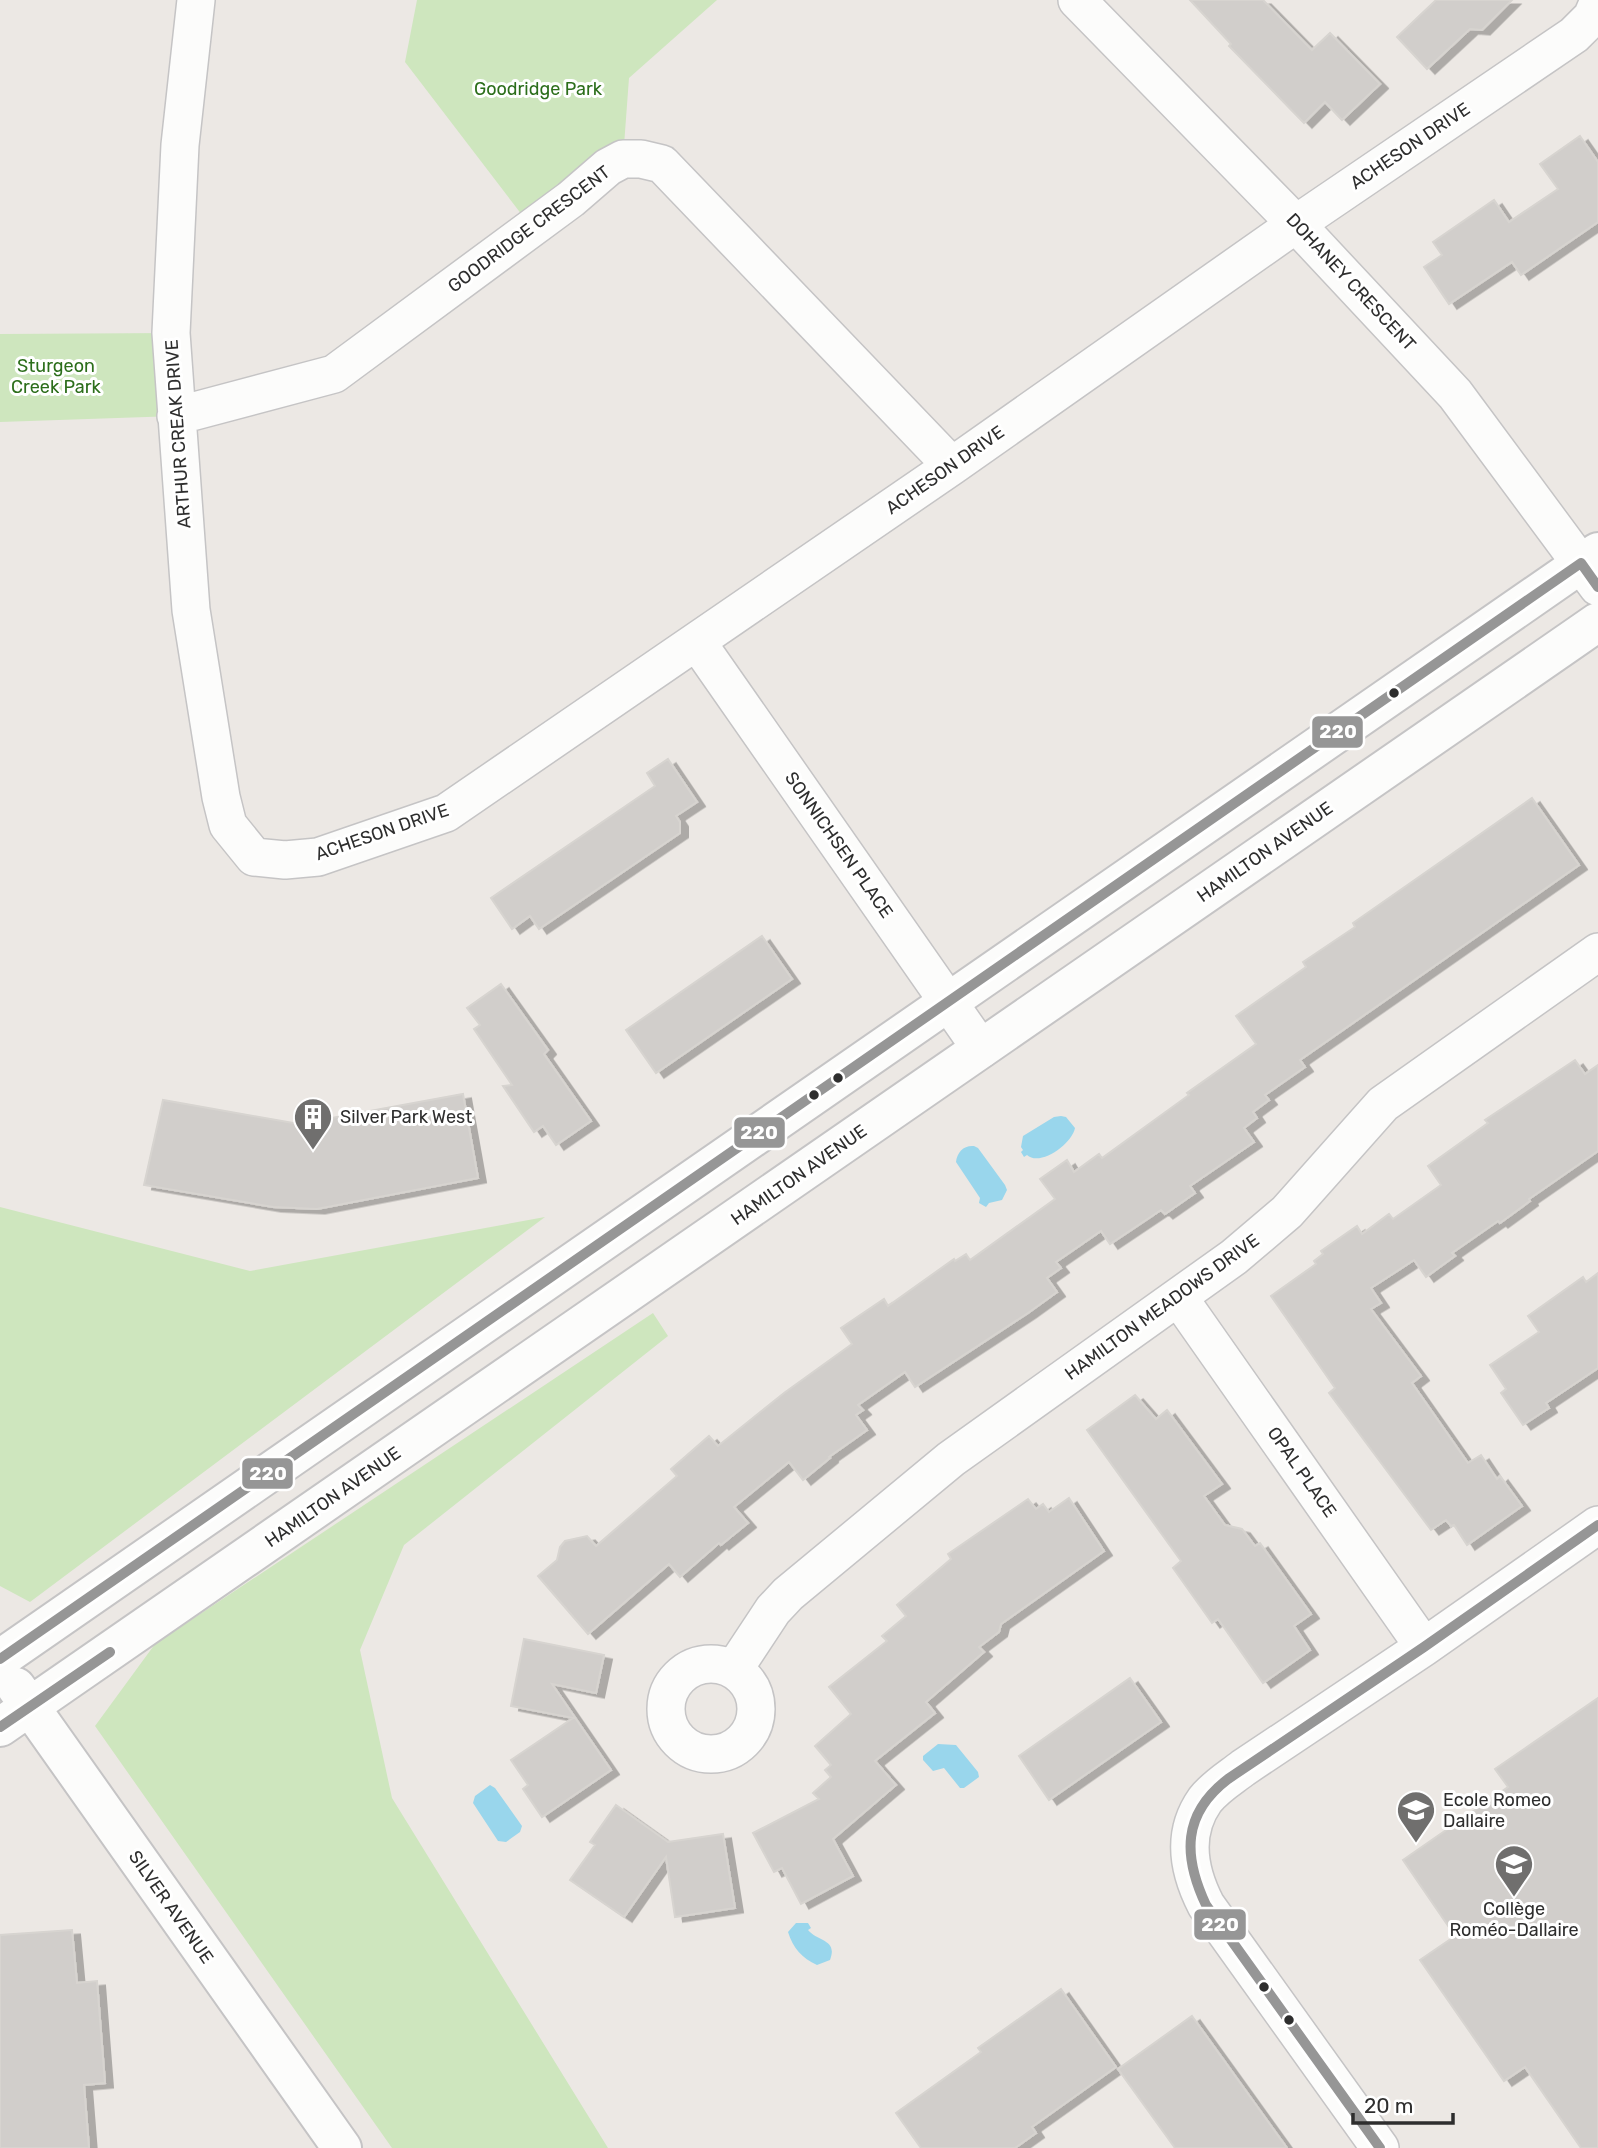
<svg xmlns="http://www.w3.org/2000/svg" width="1598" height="2148" font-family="Rubik,sans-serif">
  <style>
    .green { fill: #cee6be }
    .water { fill: #99d6ec }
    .building { fill: #d1cecb; stroke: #d7d4d0; stroke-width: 2; filter: url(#shadow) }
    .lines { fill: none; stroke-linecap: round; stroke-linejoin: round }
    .minor-casing { stroke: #c5c4c5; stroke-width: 40 }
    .tertiary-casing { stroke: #c5c4c5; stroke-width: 42 }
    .minor { stroke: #fcfcfb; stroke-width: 37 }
    .tertiary { stroke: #fcfcfb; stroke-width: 38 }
    .bus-1-casing { stroke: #fff; stroke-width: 16 }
    .bus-1 { stroke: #969696; stroke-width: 10 }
    .bus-dot { fill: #2e2e2e; stroke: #fff; stroke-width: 2.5 }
    .labels { text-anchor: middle; stroke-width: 6; stroke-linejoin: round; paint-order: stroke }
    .park-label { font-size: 18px; fill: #2c6e1b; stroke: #fff }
    .street-label { font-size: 18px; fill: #2e2e2e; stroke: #fff }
    .poi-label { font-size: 18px; fill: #2e2e2e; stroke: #fff; text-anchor: start }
    .line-badge { stroke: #fff; stroke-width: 2.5 }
    .badge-label { font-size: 19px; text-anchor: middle; font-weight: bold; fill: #fff }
  </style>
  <defs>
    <filter id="shadow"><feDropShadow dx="8" dy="4.5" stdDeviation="0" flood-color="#0004"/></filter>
  </defs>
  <rect width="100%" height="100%" fill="#ece8e4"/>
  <path class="green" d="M 417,0 L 717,0 L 629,78 L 623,159 L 532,228 L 405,62 Z
    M 171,333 L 176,416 L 0,422 L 0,334 Z
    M 0,1207 L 250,1271 L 545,1217 L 30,1602 L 0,1586 Z
    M 653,1313 L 668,1336 L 404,1545 L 360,1650 L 392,1798 L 608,2148 L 392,2148 L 95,1726 L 155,1644 Z"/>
  <path class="water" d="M 1061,1116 L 1066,1117 L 1075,1128 C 1072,1144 1040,1167 1027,1155 L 1024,1157 L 1021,1152 L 1023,1150 L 1021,1147 L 1023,1136 L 1054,1117 Z
    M 974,1146 L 978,1148 L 1005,1185 L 1007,1190 L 1002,1200 L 989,1203 L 986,1207 L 979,1203 L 980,1198 L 956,1162 C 957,1152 964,1145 974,1146 Z
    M 938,1744 L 956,1745 L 978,1772 L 979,1777 L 964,1788 L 960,1788 L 944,1768 L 933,1771 L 923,1760 L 923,1756 Z
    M 490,1785 L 495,1788 L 522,1826 L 520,1832 L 506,1842 L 498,1841 L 473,1803 L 475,1796 Z
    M 796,1923 L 808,1923 L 811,1928 L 808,1930 C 818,1942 838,1939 830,1960 L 817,1965 C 802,1958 793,1948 788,1932 Z"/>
  <path class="building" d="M 1190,0 L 1263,0 L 1312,50 L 1330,33 L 1380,84 L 1342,120 L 1325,102 L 1304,123 L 1229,46 L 1231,44 Z
    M 1436,0 L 1512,0 L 1482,30 L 1470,29 L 1427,69 L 1397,37 Z
    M 1580,136 L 1598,162 L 1598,222 L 1521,275 L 1512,262 L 1449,304 L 1424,267 L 1442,255 L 1433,242 L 1494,200 L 1509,222 L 1558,189 L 1540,164 Z
    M 668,759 L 697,802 L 676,816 L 680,822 L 680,833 L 539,929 L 530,916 L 512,929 L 491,898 L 655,786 L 647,773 Z
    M 1532,798 L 1579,865 L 1300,1060 L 1305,1067 L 1265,1095 L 1269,1100 L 1253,1112 L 1257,1118 L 1244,1128 L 1254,1142 L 1190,1186 L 1195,1193 L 1165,1214 L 1161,1210 L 1110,1244 L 1101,1231 L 1056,1262 L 1061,1268 L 1047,1278 L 1057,1292 L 1028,1313 L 915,1387 L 905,1372 L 858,1405 L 863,1410 L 856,1415 L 867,1430 L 829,1457 L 830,1458 L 803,1480 L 789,1462 L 734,1507 L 748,1523 L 721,1545 L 719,1543 L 680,1577 L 669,1564 L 588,1634 L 538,1576 L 557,1560 L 560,1547 L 565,1541 L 587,1536 L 596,1546 L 677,1476 L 671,1469 L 709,1436 L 718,1446 L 784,1393 L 852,1344 L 841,1328 L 884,1299 L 888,1306 L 954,1259 L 955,1261 L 966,1254 L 970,1260 L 1055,1199 L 1040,1179 L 1067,1160 L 1074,1172 L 1099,1154 L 1102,1158 L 1189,1095 L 1187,1093 L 1256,1044 L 1236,1016 L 1306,967 L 1303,962 L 1355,927 L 1353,923 Z
    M 762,936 L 792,979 L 656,1073 L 626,1030 Z
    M 501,984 L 548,1050 L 544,1054 L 591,1121 L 556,1145 L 543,1126 L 534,1132 L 503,1086 L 512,1085 L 474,1029 L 480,1025 L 467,1008 Z
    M 1575,1060 L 1585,1074 L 1598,1065 L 1598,1151 L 1529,1199 L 1530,1201 L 1500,1223 L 1498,1221 L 1452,1253 L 1455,1256 L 1426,1277 L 1414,1260 L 1371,1288 L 1381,1303 L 1371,1309 L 1421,1376 L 1412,1383 L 1468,1463 L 1481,1455 L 1497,1479 L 1500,1476 L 1522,1506 L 1467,1545 L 1454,1525 L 1451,1526 L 1446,1520 L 1431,1530 L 1329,1393 L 1335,1388 L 1271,1296 L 1316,1264 L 1314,1261 L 1323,1254 L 1321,1251 L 1357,1226 L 1362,1234 L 1389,1214 L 1393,1219 L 1441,1185 L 1428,1166 L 1488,1123 L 1485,1120 Z
    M 463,1094 L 478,1178 L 317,1209 L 273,1207 L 144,1185 L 163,1100 L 299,1124 Z
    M 1598,1273 L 1598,1368 L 1546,1403 L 1549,1408 L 1523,1425 L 1501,1393 L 1506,1389 L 1490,1365 L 1539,1332 L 1528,1316 L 1583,1277 L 1586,1282 Z
    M 1135,1395 L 1156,1419 L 1167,1410 L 1222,1484 L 1204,1496 L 1225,1525 L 1242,1529 L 1255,1546 L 1260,1543 L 1311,1614 L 1294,1626 L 1310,1650 L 1263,1683 L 1218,1619 L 1212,1623 L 1173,1568 L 1181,1561 L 1087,1430 Z
    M 1069,1498 L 1104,1551 L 1001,1624 L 999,1632 L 979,1647 L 984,1652 L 926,1702 L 935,1713 L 875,1761 L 896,1785 L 833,1839 L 853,1876 L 801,1904 L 782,1868 L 774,1872 L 753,1833 L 819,1799 L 813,1793 L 831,1777 L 825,1770 L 831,1765 L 815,1746 L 851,1714 L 829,1687 L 887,1641 L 882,1636 L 906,1616 L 897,1605 L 951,1559 L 948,1554 L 1028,1499 L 1036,1509 L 1043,1504 L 1049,1512 Z
    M 524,1639 L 604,1655 L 596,1693 L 552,1684 L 611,1770 L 542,1817 L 523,1789 L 528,1785 L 511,1760 L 573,1718 L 511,1706 Z
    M 1130,1678 L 1161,1722 L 1049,1800 L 1019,1756 Z
    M 1598,1698 L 1598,2148 L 1581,2148 L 1525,2067 L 1504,2081 L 1420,1960 L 1455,1936 L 1403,1860 L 1508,1787 L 1495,1769 Z
    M 616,1805 L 668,1842 L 723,1834 L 735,1908 L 675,1917 L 666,1857 L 624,1917 L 570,1880 L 595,1845 L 590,1842 Z
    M 72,1930 L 77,1983 L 97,1981 L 105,2083 L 84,2085 L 89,2148 L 0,2148 L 0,1935 Z
    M 1061,1989 L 1116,2067 L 1032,2127 L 1036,2133 L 1015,2148 L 921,2148 L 896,2113 L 981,2052 L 978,2048 Z
    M 1192,2016 L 1287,2148 L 1175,2148 L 1118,2069 Z"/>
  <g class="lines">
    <g class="minor-casing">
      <path id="minor" d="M 196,0 L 180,145 L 171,333 L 191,610 L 221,797 L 228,825 L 254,857 L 285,860 L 318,857 L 446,813 L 952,466 L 1296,224 L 1574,35 L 1592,17 L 1598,3
        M 1077,0 L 1296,224 L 1455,394 L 1598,587
        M 176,416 L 334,374 L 571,199 L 608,167 L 623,159 L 641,159 L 662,164 L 952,466
        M 697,642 L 981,1049
        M 1179,1298 L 1424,1647
        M666 1709a45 45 0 1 1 90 0a45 45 0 1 1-90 0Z
        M 734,1669 L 773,1610 L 788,1594 L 951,1459 L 1234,1257 L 1287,1212 L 1383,1104 L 1598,952
        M 1380,2148 L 1206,1905 C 1189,1872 1181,1834 1205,1800 C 1215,1787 1230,1778 1243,1768 L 1424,1647 L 1598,1525"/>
    </g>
    <g class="tertiary-casing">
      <path id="tertiary" d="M 0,1659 L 1598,552
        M 16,1687 L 342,2148
        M 0,1727 L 1598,622"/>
    </g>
    <use href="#minor" class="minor"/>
    <use href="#tertiary" class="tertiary"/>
    <g class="bus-1-casing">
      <path id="bus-1" d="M 0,1659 L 1581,563 L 1598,587
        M 0,1727 L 110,1652
        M 1380,2148 L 1206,1905 C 1183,1856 1182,1814 1228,1779 L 1424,1647 L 1598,1525"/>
    </g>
    <use href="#bus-1" class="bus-1"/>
  </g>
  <defs>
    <g id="building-pin" transform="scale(2.0125)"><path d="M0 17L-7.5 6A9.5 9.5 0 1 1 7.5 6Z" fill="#706f6e" stroke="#fff"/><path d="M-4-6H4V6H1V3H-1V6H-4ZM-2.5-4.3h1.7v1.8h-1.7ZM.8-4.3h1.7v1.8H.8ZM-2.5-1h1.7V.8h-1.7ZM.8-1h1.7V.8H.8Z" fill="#fff"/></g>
    <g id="school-pin" transform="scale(2.0125)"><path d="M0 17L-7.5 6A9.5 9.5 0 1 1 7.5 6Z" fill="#706f6e" stroke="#fff"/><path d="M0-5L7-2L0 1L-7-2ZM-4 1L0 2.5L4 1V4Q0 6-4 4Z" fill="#fff"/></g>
  </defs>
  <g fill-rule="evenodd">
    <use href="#building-pin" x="313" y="1117"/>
    <use href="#school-pin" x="1416" y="1810"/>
    <use href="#school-pin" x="1514" y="1864"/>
  </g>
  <g class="bus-dot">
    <circle cx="1394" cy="693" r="6"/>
    <circle cx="838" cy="1078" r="6"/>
    <circle cx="814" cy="1095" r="6"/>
    <circle cx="1264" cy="1987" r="6"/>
    <circle cx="1289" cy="2020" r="6"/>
  </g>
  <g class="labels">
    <g class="park-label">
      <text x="538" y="95">Goodridge Park</text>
      <text x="56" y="372">Sturgeon<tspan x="56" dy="21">Creek Park</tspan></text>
    </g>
    <g class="street-label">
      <text transform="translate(1410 146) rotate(-34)" y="6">ACHESON DRIVE</text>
      <text transform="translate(529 229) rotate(-37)" y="6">GOODRIDGE CRESCENT</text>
      <text transform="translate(1351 282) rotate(47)" y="6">DOHANEY CRESCENT</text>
      <text transform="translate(178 434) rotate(-94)" y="6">ARTHUR CREAK DRIVE</text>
      <text transform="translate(945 470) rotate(-35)" y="6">ACHESON DRIVE</text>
      <text transform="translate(382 832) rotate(-19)" y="6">ACHESON DRIVE</text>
      <text transform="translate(839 845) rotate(55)" y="6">SONNICHSEN PLACE</text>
      <text transform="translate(1265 852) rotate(-35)" y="6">HAMILTON AVENUE</text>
      <text transform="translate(799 1175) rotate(-35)" y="6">HAMILTON AVENUE</text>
      <text transform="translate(1162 1307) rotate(-36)" y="6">HAMILTON MEADOWS DRIVE</text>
      <text transform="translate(1302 1472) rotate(55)" y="6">OPAL PLACE</text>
      <text transform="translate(333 1497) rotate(-35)" y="6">HAMILTON AVENUE</text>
      <text transform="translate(171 1907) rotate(55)" y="6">SILVER AVENUE</text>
    </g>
    <g class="poi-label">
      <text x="340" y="1123">Silver Park West</text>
      <text x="1443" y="1806">Ecole Romeo<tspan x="1443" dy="21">Dallaire</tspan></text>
      <text x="1514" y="1915" text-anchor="middle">Collège<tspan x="1514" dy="21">Roméo-Dallaire</tspan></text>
    </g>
  </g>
  <g class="line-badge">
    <rect x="1311" y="715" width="53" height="34" rx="7" fill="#969696"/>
    <rect x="733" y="1116" width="53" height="33" rx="7" fill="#969696"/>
    <rect x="241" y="1457" width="53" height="33" rx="7" fill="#969696"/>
    <rect x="1193" y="1908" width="54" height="33" rx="7" fill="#969696"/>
  </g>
  <g class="badge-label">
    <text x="1338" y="738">220</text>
    <text x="759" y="1139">220</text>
    <text x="268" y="1480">220</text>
    <text x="1220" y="1931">220</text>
  </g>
  <path d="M1353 2113v10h100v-10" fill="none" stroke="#2e2e2e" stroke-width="3.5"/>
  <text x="1364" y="2113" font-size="21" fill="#2e2e2e" stroke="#ffffff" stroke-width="5" paint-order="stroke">20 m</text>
</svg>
